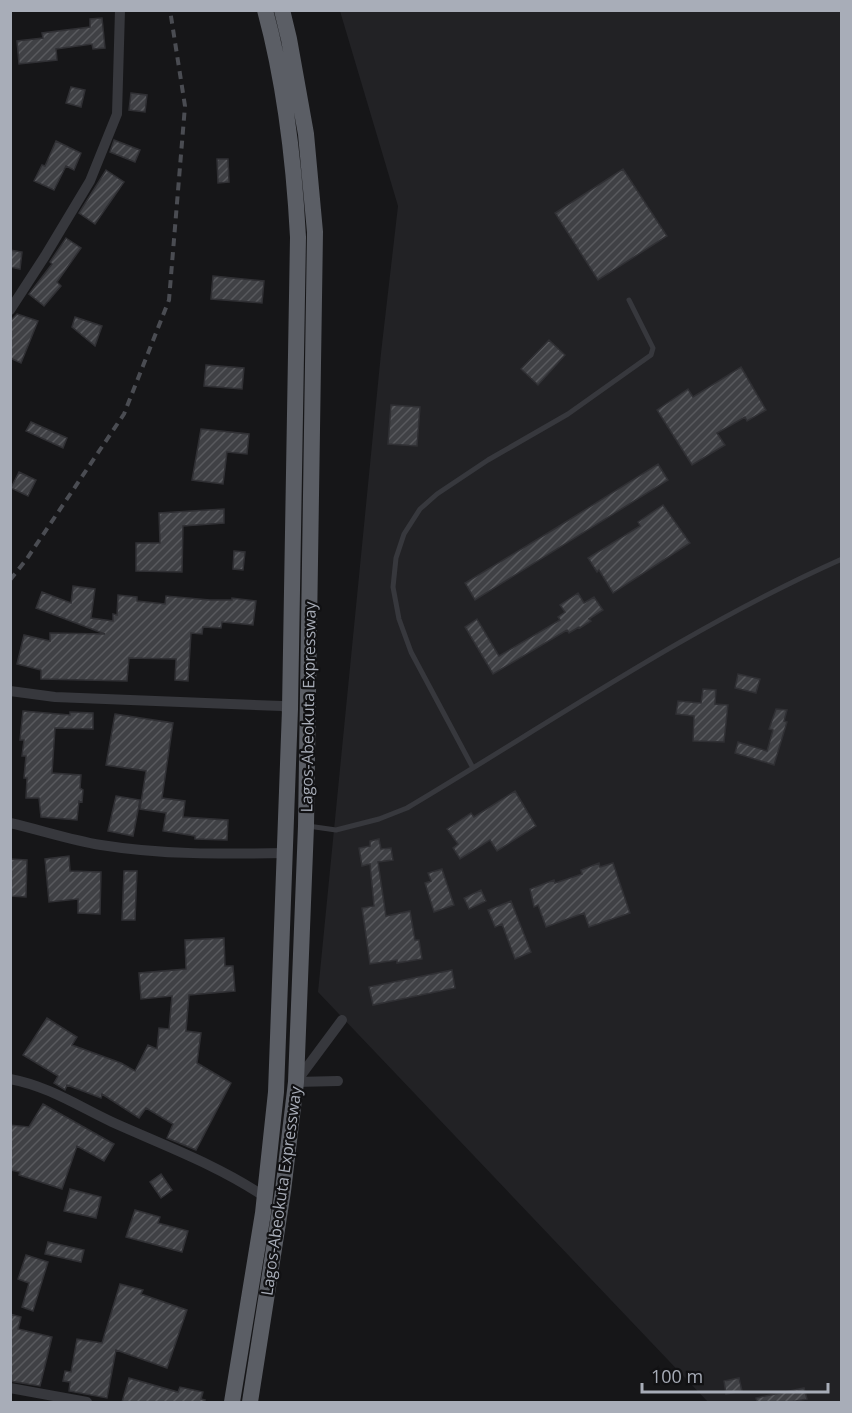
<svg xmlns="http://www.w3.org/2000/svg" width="852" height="1413" font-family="'Open Sans',sans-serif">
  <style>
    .built { fill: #222225 }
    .building { fill: url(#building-hatch); stroke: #303034; stroke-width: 1.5 }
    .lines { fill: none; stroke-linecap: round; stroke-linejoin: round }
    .service { stroke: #37383d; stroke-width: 5 }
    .minor { stroke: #37383d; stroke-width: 10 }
    .trunk { stroke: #5b5e65; stroke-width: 16 }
    .rail { stroke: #4a4c52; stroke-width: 4; stroke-dasharray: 8 6; stroke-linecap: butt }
    .labels { text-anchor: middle; stroke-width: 4.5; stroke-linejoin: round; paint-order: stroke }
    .street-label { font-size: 16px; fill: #a8adb8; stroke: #111113 }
  </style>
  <defs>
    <pattern id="building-hatch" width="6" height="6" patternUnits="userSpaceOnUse" patternTransform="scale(1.5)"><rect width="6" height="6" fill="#404145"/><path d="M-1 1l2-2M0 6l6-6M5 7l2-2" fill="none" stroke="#595a5e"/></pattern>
  </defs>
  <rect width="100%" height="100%" fill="#161618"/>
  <path class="built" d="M 340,11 L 841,11 L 841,1402 L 708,1402 L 318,992 L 381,353 L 398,206 Z"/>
  <path class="building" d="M 102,18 L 105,48 L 93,49 L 92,44 L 56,49 L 57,60 L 19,64 L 17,41 L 43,38 L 42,33 L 90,27 L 90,19 Z
    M 71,87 L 85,90 L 81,107 L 66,103 Z
    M 131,93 L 147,95 L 145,112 L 129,110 Z
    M 114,140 L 140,150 L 135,162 L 110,152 Z
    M 56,141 L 81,153 L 74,170 L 66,166 L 54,190 L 34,181 L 42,165 L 45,166 Z
    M 217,159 L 228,159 L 229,182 L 218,183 Z
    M 623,169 L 667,236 L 598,280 L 555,213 Z
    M 106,170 L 124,182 L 95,224 L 79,213 Z
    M 66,238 L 81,248 L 57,282 L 61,286 L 44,306 L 29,294 L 52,264 L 50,262 Z
    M 10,250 L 22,252 L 20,269 L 10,267 Z
    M 213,276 L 264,281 L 262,303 L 211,299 Z
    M 17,314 L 38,321 L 21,363 L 10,358 L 10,321 Z
    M 75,317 L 102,326 L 95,346 L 72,327 Z
    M 549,340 L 565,355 L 538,385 L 521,369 Z
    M 206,365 L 244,368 L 242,389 L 204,386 Z
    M 741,367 L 766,410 L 747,421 L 745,417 L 717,433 L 725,445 L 692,465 L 657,410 L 688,389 L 693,397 Z
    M 391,405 L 420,407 L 417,446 L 388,444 Z
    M 31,422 L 67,438 L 63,448 L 26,431 Z
    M 201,429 L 249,434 L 247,454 L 227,452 L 223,484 L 192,480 Z
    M 658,464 L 668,480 L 475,600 L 465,583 L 556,528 Z
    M 19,472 L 36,480 L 28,496 L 11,488 Z
    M 663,505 L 690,543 L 613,593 L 599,570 L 597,572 L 588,558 L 640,526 L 638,522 Z
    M 224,509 L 224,523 L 183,526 L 182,572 L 136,571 L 136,543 L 160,543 L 159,513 Z
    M 234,551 L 245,552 L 243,570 L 233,569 Z
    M 73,586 L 95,589 L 91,618 L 113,621 L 113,614 L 117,615 L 118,595 L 137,597 L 137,601 L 165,604 L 166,596 L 210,600 L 232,600 L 232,598 L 256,601 L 253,625 L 222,622 L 221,628 L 203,627 L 202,634 L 191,633 L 188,681 L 175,680 L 176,659 L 129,658 L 127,681 L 41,679 L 41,670 L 17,664 L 24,635 L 50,641 L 50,633 L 105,634 L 36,608 L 42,592 L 71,603 Z
    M 578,593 L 584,603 L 594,597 L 603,610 L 589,619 L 591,621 L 580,628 L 579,627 L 569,633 L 567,630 L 493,674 L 465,627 L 477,619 L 499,656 L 560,620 L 558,617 L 565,612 L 560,605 Z
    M 738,674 L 760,679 L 756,693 L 735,688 Z
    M 703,689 L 716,690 L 715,704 L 728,705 L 724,742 L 693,741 L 694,716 L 676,714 L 678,701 L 701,703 Z
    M 776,709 L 787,710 L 784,721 L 787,722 L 774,765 L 735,753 L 738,742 L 767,751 L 773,730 L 769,729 Z
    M 23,711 L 70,715 L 70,712 L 93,713 L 93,729 L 55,728 L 52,773 L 81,775 L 80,788 L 83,790 L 82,802 L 79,801 L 77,820 L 41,817 L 39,798 L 26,798 L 27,778 L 24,778 L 26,756 L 22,756 L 24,740 L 20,740 Z
    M 115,714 L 173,723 L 162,798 L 185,801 L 183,817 L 228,820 L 227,840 L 195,839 L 195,836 L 163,831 L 166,813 L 140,809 L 146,771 L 106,765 Z
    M 515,791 L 536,826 L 497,851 L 490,840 L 460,859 L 453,848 L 458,844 L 447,829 L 471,813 L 474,817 Z
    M 116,796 L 140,800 L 133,836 L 108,831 Z
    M 379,839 L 381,849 L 391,848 L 393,860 L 378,862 L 386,916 L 410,911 L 415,940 L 419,940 L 422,959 L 397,963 L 397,960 L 370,964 L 362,908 L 374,906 L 370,864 L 362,866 L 359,848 L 370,846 L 370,841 Z
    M 69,856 L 70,871 L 101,872 L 100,914 L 78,913 L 78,899 L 49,902 L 45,859 Z
    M 10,859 L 27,860 L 26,897 L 10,896 Z
    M 599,863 L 600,867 L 613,863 L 630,913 L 589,927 L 584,913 L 546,927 L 538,905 L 534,907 L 530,889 L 554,880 L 555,883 L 582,874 L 581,870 Z
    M 442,869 L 454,905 L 434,912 L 425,883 L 431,881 L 428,873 Z
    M 124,871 L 137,871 L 135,920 L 122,920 Z
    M 481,890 L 486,901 L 469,909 L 464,898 Z
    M 511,901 L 531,952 L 515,959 L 502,924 L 495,927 L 488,910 Z
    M 224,938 L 225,966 L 233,966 L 235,991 L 189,995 L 186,1031 L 201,1033 L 197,1063 L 231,1083 L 196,1150 L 167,1138 L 173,1124 L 146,1108 L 139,1118 L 102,1094 L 101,1098 L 67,1085 L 65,1090 L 54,1083 L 58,1076 L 23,1055 L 47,1018 L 77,1037 L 72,1045 L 121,1063 L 135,1071 L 148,1045 L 157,1049 L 159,1028 L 169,1029 L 172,996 L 141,999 L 139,973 L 186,969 L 185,940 Z
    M 452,970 L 455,988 L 373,1005 L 369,987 Z
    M 43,1104 L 114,1144 L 104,1161 L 77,1146 L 62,1189 L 19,1175 L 20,1172 L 10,1170 L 10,1125 L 29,1127 Z
    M 161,1174 L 172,1190 L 161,1198 L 150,1182 Z
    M 70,1189 L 101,1197 L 96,1218 L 64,1211 Z
    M 135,1210 L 160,1217 L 158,1223 L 188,1231 L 182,1252 L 126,1237 Z
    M 48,1242 L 84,1250 L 81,1262 L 45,1254 Z
    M 26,1255 L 48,1262 L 33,1311 L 22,1307 L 29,1283 L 18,1279 Z
    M 120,1284 L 143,1290 L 141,1294 L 187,1310 L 167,1368 L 116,1350 L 107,1398 L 69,1391 L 70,1382 L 63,1381 L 65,1371 L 71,1372 L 77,1339 L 102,1343 Z
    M 10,1314 L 21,1317 L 18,1329 L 52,1337 L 40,1386 L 10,1381 Z
    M 129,1378 L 178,1392 L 180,1387 L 203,1392 L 201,1399 L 205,1400 L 204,1402 L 122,1402 Z
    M 739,1378 L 742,1391 L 726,1394 L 724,1381 Z
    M 804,1388 L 807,1399 L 791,1402 L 757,1402 L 756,1398 Z"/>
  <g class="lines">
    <path class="service" d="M 473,768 L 411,652 L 399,619 L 393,587 L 396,558 L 404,534 L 420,509 L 437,494 L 488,460 L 568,414 L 651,355 L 653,348 L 629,300
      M 308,826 L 336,830 L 379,819 L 407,808 C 550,723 689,627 842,559"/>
    <path class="minor" d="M 10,310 L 45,256 L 90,181 L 117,114 L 120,10
      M 10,691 L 55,697 L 282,706 L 290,709
      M 10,823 C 41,830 70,840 101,845 C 162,855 224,854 286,853
      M 10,1079 C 48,1086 78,1106 112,1122 C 163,1145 218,1165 265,1197
      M 338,1081 L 296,1082 L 342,1020
      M 10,1388 L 87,1402"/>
    <path class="trunk" d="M 232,1402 L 263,1213 L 276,1092 L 290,709 L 298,237 C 294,161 285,84 265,10
      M 250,1402 L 283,1191 L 296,1082 L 306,826 L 315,232 L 306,134 L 289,39 L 282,10"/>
    <path class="rail" d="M 10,580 L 26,560 L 124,414 L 169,300 L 185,106 L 170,10"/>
  </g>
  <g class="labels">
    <g class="street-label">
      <text transform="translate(308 707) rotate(-89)" y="6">Lagos-Abeokuta Expressway</text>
      <text transform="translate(281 1191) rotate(-82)" y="6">Lagos-Abeokuta Expressway</text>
    </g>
  </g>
  <rect width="852" height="1413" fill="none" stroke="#a8adb8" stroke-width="24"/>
  <path d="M642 1383v9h186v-9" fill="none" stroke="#a8adb8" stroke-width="3"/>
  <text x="651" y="1383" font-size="18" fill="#a8adb8" stroke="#111113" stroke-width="4.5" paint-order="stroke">100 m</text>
</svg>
